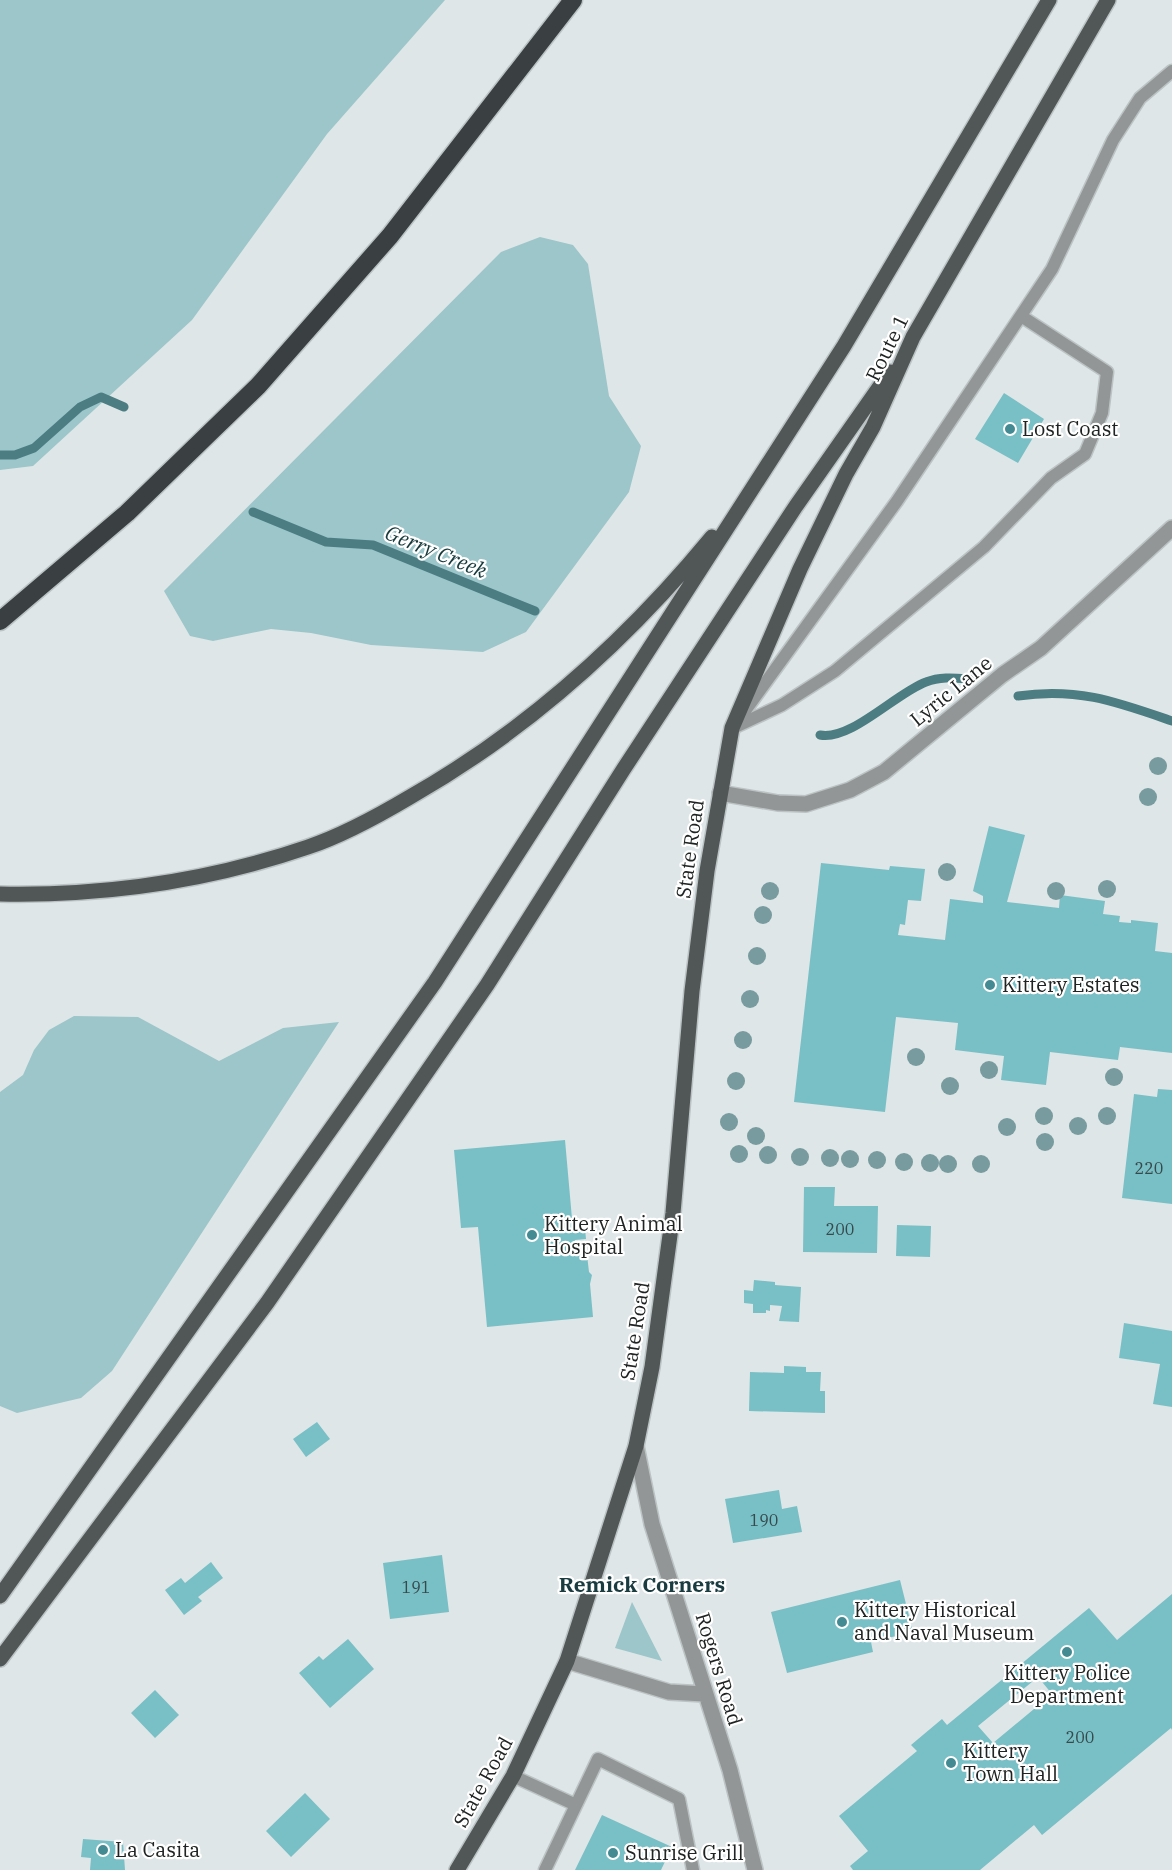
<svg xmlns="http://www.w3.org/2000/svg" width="1172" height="1870" font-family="'IBM Plex Serif',serif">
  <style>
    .green { fill: #9cc6ca }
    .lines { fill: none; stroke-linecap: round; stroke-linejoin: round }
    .stream { stroke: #4b7d82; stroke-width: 9 }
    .building { fill: #79bfc6; fill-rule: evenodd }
    .lane-casing { stroke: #bcc3c4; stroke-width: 15 }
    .street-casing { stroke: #bcc3c4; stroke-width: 18 }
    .primary-casing { stroke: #bcc3c4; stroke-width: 18 }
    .highway-casing { stroke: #bcc3c4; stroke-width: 21 }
    .lane { stroke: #939696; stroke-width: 12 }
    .street { stroke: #939696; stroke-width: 15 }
    .primary { stroke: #515657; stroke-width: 15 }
    .highway { stroke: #3a4041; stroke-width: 18 }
    .tree { fill: #779b9e }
    .poi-dot { fill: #438a92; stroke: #fff; stroke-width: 2 }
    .labels { text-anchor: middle; stroke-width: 4.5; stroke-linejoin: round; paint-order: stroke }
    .number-label { font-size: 16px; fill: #364a4c }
    .street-label { font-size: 20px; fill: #202323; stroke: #fff }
    .poi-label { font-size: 20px; fill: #202323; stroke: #fff; text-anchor: start }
    .water-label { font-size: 21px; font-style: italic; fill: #16393c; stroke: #fff }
    .neighbourhood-label { font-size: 21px; font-weight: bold; fill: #1a3c40; stroke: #fff }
  </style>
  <rect width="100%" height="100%" fill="#dee6e7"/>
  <path class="green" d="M 0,0 L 445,0 L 327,134 L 192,320 L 33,466 L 0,470 Z
    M 540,237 L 573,245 L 588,264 L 609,396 L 641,446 L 629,492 L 526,632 L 483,652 L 371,645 L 311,633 L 271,629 L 213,641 L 190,636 L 164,591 L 501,252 Z
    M 74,1016 L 138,1017 L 219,1061 L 283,1028 L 339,1022 L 112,1371 L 81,1398 L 17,1413 L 0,1406 L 0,1092 L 23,1075 L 34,1050 L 49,1030 Z
    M 632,1602 L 662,1661 L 615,1648 Z"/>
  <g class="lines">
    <path class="stream" d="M 0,455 L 15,455 L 34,448 L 80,407 L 101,397 L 124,407
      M 253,512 L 326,542 L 373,545 L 535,611
      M 1018,696 C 1077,687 1117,702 1172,721
      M 820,735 C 851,741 896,693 926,682 C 941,676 956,678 972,679"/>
  </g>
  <path class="building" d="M 1004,393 L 1044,419 L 1018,463 L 975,439 Z
    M 989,826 L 1025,835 L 1007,902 L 1059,908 L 1060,895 L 1105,901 L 1103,914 L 1120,916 L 1119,922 L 1131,923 L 1131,920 L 1158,923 L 1155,951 L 1172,953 L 1172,1053 L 1120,1047 L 1118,1060 L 1050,1052 L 1046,1085 L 1001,1080 L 1004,1056 L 955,1050 L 958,1023 L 896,1017 L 885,1112 L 794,1102 L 821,863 L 889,870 L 890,866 L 925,869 L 921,901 L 908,900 L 905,925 L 900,924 L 898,935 L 945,940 L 950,899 L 983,903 L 983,896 L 973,891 Z
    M 1158,1089 L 1172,1090 L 1172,1204 L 1122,1198 L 1134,1094 L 1157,1097 Z
    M 565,1140 L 573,1230 L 585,1229 L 586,1239 L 575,1240 L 577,1256 L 587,1255 L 589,1272 L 592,1275 L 590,1284 L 593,1317 L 487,1327 L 478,1227 L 461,1228 L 454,1150 Z
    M 804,1187 L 835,1187 L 834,1206 L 878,1206 L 877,1253 L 803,1252 Z
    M 897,1225 L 931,1226 L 930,1257 L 896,1256 Z
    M 754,1280 L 775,1282 L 775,1285 L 801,1287 L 799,1322 L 779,1321 L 782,1306 L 770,1305 L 770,1311 L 766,1310 L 766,1313 L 753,1313 L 753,1304 L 744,1303 L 744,1290 L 753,1291 Z
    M 1124,1323 L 1172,1331 L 1172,1407 L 1153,1404 L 1160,1364 L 1119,1358 Z
    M 784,1366 L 806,1367 L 806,1372 L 821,1372 L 820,1391 L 825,1391 L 825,1413 L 749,1411 L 750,1372 L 784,1373 Z
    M 317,1422 L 330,1439 L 306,1457 L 293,1439 Z
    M 779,1490 L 782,1509 L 797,1506 L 802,1532 L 733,1543 L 725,1499 Z
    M 442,1555 L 449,1612 L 390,1619 L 383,1563 Z
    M 211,1562 L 223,1578 L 198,1597 L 202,1601 L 184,1615 L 165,1590 L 181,1578 L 185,1583 Z
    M 900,1580 L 913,1632 L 871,1642 L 873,1652 L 787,1673 L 771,1612 Z
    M 1172,1594 L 1172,1730 L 1171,1728 L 1042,1835 L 1034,1825 L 980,1870 L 853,1870 L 850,1866 L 868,1851 L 839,1816 L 917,1751 L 911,1745 L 942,1719 L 947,1725 L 1089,1608 L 1117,1640 ZM 1038,1677 L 1052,1694 L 993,1743 L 978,1726 Z
    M 348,1639 L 374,1669 L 330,1708 L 299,1673 L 319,1656 L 323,1660 Z
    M 155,1690 L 179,1715 L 155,1738 L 131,1713 Z
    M 305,1793 L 330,1819 L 291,1857 L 266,1831 Z
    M 602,1815 L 672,1847 L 661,1870 L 575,1870 Z
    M 83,1839 L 123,1842 L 125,1870 L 90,1870 L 91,1858 L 81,1857 Z"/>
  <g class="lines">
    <g class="lane-casing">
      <path id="lane" d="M 742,715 L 897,501 L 1052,269 L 1113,140 L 1140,98 L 1172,71
        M 735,727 L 782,705 L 835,671 L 984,547 L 1051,478 L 1085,454 L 1102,413 L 1107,372 L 1021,316
        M 513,1776 L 576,1805
        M 545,1870 L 598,1759 L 679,1799 L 693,1870"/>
    </g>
    <g class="street-casing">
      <path id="street" d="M 720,793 L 778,803 L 806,804 L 850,790 L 884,772 L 1002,675 L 1041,648 L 1172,528
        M 636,1446 L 652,1524 L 730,1770 L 755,1870
        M 567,1661 L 669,1692 L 704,1694"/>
    </g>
    <g class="primary-casing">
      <path id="primary" d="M 0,894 C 105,896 209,881 308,847 C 344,835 378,816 410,797 C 526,731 627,640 712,537
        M 0,1596 L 435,982 L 844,346 L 1049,0
        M 0,1659 L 267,1303 L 487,985 L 623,770 L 796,506 L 890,372
        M 457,1870 L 513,1776 L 567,1661 L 636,1446 L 652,1367 L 673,1213 L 692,991 L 707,871 L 732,728 L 800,569 L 846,474 L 873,427 L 913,337 L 1108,0"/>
    </g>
    <g class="highway-casing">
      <path id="highway" d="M 0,621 L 127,513 L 258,386 L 390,236 L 573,0"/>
    </g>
    <use href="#lane" class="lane"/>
    <use href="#street" class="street"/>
    <use href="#primary" class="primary"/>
    <use href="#highway" class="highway"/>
  </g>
  <g class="tree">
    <circle cx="1158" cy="766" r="9"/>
    <circle cx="1148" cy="797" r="9"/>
    <circle cx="947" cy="872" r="9"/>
    <circle cx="1107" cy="889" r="9"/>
    <circle cx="770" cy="891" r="9"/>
    <circle cx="1056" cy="891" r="9"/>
    <circle cx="763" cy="915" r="9"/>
    <circle cx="757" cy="956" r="9"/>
    <circle cx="750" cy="999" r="9"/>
    <circle cx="743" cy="1040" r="9"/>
    <circle cx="916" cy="1057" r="9"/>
    <circle cx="989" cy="1070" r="9"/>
    <circle cx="1114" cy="1077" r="9"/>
    <circle cx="736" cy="1081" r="9"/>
    <circle cx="950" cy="1086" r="9"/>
    <circle cx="1044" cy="1116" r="9"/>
    <circle cx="1107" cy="1116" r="9"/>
    <circle cx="729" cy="1122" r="9"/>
    <circle cx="1078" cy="1126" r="9"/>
    <circle cx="1007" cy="1127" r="9"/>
    <circle cx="756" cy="1136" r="9"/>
    <circle cx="1045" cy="1142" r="9"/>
    <circle cx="739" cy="1154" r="9"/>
    <circle cx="768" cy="1155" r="9"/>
    <circle cx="800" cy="1157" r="9"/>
    <circle cx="830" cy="1158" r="9"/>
    <circle cx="850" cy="1159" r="9"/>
    <circle cx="877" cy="1160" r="9"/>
    <circle cx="904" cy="1162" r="9"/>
    <circle cx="930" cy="1163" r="9"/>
    <circle cx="948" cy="1164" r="9"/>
    <circle cx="981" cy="1164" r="9"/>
  </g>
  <g class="poi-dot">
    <circle cx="1010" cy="429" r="6"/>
    <circle cx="990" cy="985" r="6"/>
    <circle cx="532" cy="1235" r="6"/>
    <circle cx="842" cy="1622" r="6"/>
    <circle cx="1067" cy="1652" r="6"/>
    <circle cx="951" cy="1763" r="6"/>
    <circle cx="103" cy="1850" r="6"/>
    <circle cx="613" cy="1853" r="6"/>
  </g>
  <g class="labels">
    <g class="number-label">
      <text x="1149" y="1174">220</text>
      <text x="840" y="1235">200</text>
      <text x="764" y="1526">190</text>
      <text x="416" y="1593">191</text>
      <text x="1080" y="1743">200</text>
    </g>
    <g class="street-label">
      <text transform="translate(887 348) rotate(-64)" y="7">Route 1</text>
      <text transform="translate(951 691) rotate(-39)" y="7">Lyric Lane</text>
      <text transform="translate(690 849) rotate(-82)" y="7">State Road</text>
      <text transform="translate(635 1331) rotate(-81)" y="7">State Road</text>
      <text transform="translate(719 1669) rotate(73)" y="7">Rogers Road</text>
      <text transform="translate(483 1782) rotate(-61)" y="7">State Road</text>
    </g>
    <g class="poi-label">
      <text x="1022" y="436">Lost Coast</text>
      <text x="1002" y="992">Kittery Estates</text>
      <text x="544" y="1231">Kittery Animal<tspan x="544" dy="23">Hospital</tspan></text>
      <text x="854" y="1617">Kittery Historical<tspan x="854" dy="23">and Naval Museum</tspan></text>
      <text x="1067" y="1680" text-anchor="middle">Kittery Police<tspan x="1067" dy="23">Department</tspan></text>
      <text x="963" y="1758">Kittery<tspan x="963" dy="23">Town Hall</tspan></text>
      <text x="115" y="1857">La Casita</text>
      <text x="625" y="1860">Sunrise Grill</text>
    </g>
    <g class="water-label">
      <text transform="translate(436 552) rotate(22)" y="7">Gerry Creek</text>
    </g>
    <g class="neighbourhood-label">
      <text x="642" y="1592">Remick Corners</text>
    </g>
  </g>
</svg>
